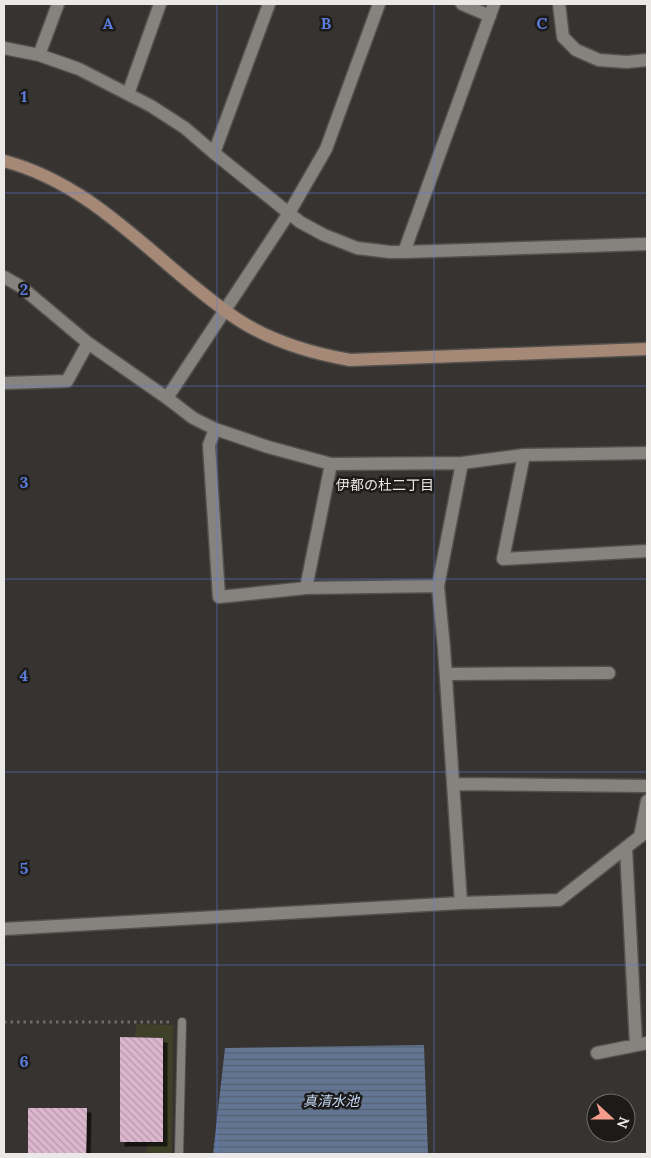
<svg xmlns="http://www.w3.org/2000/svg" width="651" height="1158" font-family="Lora,'Noto Sans JP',serif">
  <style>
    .green { fill: #3e4028 }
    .water { fill: url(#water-rules) }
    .building { fill: url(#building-back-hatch); filter: url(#shadow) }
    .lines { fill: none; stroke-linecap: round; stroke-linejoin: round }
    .lane-casing { stroke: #53514e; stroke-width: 10 }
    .street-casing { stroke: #53514e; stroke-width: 15 }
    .secondary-casing { stroke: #53514e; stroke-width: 15 }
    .path { stroke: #6e6c69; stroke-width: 3; stroke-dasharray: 2.5 4; stroke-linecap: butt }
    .lane { stroke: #86837f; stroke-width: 8 }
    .street { stroke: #86837f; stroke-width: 12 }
    .secondary { stroke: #a68876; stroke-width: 12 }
    .grid { fill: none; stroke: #5b7cdc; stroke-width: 1; stroke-opacity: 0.55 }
    .labels { text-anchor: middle; stroke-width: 5; stroke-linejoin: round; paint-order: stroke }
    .neighbourhood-label { font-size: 14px; fill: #ebe9e7; stroke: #1c1b19 }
    .water-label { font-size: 14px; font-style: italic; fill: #c4d9f9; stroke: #1c1b19 }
    .grid-label { font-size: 16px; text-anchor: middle; font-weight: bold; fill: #5b7cdc; stroke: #1c1b19; stroke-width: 5; stroke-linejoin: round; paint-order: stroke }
  </style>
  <defs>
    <pattern id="water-rules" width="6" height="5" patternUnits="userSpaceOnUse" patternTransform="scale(1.25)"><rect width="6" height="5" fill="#627694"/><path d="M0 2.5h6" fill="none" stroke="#556070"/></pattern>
    <pattern id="building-back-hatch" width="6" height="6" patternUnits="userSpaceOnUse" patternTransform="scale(1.25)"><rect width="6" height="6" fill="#dbb6cd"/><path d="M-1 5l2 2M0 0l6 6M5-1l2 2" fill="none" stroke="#b69aab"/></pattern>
    <filter id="shadow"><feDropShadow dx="4.5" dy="4.5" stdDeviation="0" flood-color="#0009"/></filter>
  </defs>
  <rect width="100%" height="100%" fill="#363330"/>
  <path class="green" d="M 136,1024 L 173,1025 L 172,1154 L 146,1154 L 147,1143 L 163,1143 L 164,1038 L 135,1037 Z"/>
  <path class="water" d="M 424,1045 L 428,1154 L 213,1154 L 225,1048 Z"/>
  <path class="building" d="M 120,1037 L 163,1038 L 163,1142 L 120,1142 Z
    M 28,1108 L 87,1108 L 86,1154 L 28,1154 Z"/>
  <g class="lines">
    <g class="lane-casing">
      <path id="lane" d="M 179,1154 L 182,1022"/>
    </g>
    <g class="street-casing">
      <path id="street" d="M 462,4 L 490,16
        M 559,4 L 563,37 L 576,50 L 599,60 L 627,62 L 647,60
        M 4,48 L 39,55 L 79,69 L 151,106 L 185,128 L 214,153 L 300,222 L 324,235 L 357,248 L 390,252 L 404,252 L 647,244
        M 39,55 L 58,4
        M 128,94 L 160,4
        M 214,153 L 269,4
        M 404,252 L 494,4
        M 4,277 L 20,286 L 88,343
        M 4,383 L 67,381 L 88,343 L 167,398 L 289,213 L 326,149 L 379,4
        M 167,398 L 193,418 L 215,429 L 268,447 L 331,464
        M 215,429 L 209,445 L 219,597 L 306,588
        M 647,453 L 524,455 L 503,559 L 647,551
        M 462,463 L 438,586 L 306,588 L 331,464 L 462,463 L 524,455
        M 438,586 L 444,648 L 461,903
        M 446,674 L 609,673
        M 453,784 L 647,786
        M 640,837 L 647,801
        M 626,848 L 636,1045
        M 4,929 L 461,903 L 559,900 L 647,831
        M 597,1053 L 647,1043"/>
    </g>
    <g class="secondary-casing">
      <path id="secondary" d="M 4,161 C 99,186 158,266 237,319 C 272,342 310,353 350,360 L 647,349"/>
    </g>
    <path class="path" d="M 4,1022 L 171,1022"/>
    <use href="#lane" class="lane"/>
    <use href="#street" class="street"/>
    <use href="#secondary" class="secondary"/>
  </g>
  <path class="grid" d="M 217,4 L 217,1154M 434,4 L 434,1154M 4,193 L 647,193M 4,386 L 647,386M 4,579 L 647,579M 4,772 L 647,772M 4,965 L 647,965"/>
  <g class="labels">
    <g class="neighbourhood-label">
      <text x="385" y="490">伊都の杜二丁目</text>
    </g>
    <g class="water-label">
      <text x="331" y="1106">真清水池</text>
    </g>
  </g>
  <g class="grid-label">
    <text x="108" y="29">A</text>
    <text x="326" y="29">B</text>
    <text x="542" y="29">C</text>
    <text x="24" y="102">1</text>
    <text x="24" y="295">2</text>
    <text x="24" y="488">3</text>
    <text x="24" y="681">4</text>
    <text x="24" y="874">5</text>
    <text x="24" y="1067">6</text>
  </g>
  <rect width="651" height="1158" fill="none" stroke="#ebe9e7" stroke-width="10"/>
  <g transform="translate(611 1118) rotate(111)"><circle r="24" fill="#1c1b19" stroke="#6f6d6b"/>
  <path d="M0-4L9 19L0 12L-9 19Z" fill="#f49d8c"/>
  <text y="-8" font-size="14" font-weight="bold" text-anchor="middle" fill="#ebe9e7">N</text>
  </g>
</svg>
